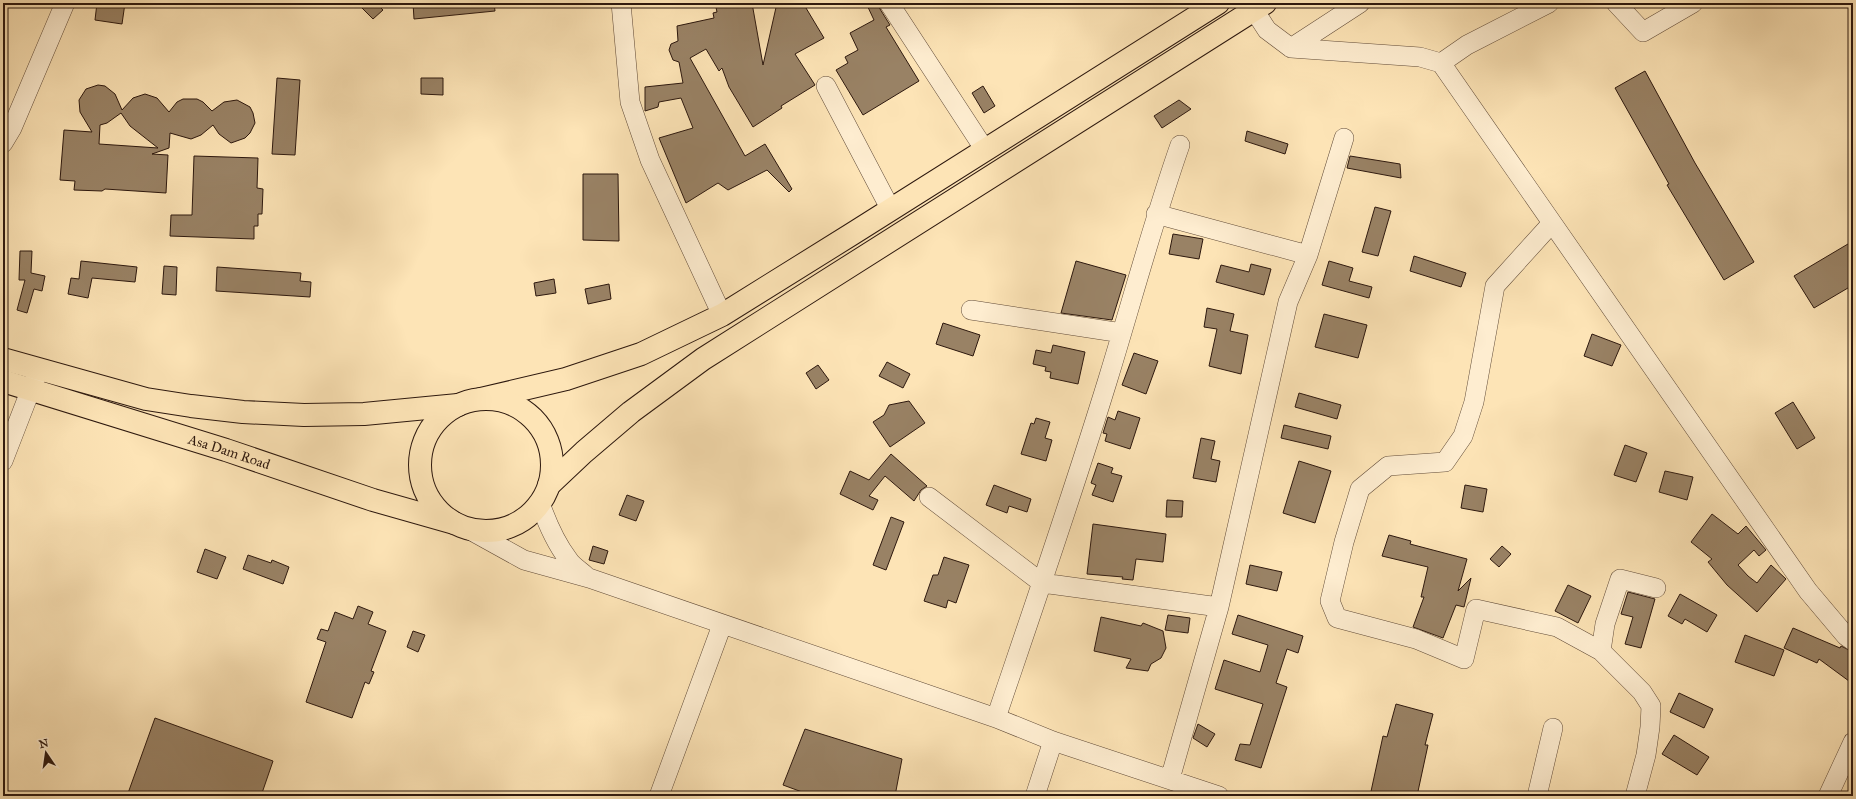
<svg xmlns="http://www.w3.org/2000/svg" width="1856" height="799" font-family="'IM FELL Great Primer',serif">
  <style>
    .building { fill: #998265; stroke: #2d180e; fill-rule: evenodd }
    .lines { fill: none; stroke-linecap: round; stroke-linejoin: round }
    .minor-casing { stroke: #614b38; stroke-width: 20 }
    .major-casing { stroke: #2d180e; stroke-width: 24 }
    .minor { stroke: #feedd0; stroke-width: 19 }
    .major { stroke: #fde4b6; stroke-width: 22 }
    .labels { text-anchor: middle; stroke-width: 3; stroke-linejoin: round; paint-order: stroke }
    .street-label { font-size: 14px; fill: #2d180e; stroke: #feedd0 }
  </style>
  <rect width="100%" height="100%" fill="#fde4b6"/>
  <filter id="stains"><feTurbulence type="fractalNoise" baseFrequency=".005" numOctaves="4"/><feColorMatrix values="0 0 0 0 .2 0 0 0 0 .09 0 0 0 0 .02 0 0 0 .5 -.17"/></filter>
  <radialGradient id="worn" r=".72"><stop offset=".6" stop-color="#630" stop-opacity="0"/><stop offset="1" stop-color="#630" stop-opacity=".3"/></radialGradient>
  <path class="building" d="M 97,3 L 125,3 L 122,24 L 95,20 Z
    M 357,3 L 376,3 L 383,10 L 373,19 Z
    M 413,3 L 494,3 L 495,11 L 414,19 Z
    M 715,3 L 752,3 L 763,65 L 777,3 L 803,3 L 824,38 L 795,54 L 815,85 L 781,106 L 782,108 L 753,127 L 729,87 L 722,68 L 719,71 L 706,49 L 690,58 L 745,156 L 765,144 L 792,189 L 789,192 L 767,170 L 728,190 L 718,183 L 686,203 L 659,138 L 693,128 L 681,98 L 659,102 L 658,107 L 645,111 L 645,87 L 683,83 L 679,62 L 673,60 L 669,50 L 671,44 L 678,41 L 677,26 L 714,18 L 713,13 L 717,12 Z
    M 866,3 L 878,3 L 880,9 L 890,25 L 886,27 L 919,81 L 863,115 L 836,70 L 848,63 L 845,57 L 858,50 L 850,33 L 874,20 Z
    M 1645,71 L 1695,163 L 1754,262 L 1724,280 L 1667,185 L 1669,184 L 1615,88 Z
    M 277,78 L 300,80 L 295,155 L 272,154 Z
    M 421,78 L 443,78 L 443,95 L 421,94 Z
    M 98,85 L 105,86 L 115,94 L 122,110 L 133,98 L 145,94 L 157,98 L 169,112 L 177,102 L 183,99 L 197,99 L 203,102 L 212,111 L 224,102 L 237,100 L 250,107 L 253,113 L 255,123 L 250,133 L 245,138 L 231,143 L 219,134 L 213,125 L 201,135 L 191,139 L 170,133 L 169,148 L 152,154 L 168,155 L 166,193 L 105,189 L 102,191 L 74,190 L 75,181 L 60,180 L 64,130 L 92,132 L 80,112 L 79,100 L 86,89 ZM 121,113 L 130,126 L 158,148 L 99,144 L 100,125 L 107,123 Z
    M 983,86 L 995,106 L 984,113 L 972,93 Z
    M 1179,100 L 1191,109 L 1162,128 L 1154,116 Z
    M 1247,131 L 1288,144 L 1285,154 L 1245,141 Z
    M 194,156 L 258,158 L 257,188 L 263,189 L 262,214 L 258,214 L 258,226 L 254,226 L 254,239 L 170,236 L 171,215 L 192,215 Z
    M 1350,156 L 1400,164 L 1401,178 L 1347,168 Z
    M 583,174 L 618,174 L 619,241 L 583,240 Z
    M 1375,207 L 1391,211 L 1378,256 L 1362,252 Z
    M 1173,234 L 1203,239 L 1199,259 L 1169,254 Z
    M 1853,241 L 1853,285 L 1814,308 L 1794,276 Z
    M 20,251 L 32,251 L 31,273 L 45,276 L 42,291 L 34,289 L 27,313 L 17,310 L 25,280 L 19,280 Z
    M 1414,256 L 1466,273 L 1461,287 L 1410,271 Z
    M 81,261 L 137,267 L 135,282 L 92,278 L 88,298 L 68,294 L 71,278 L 79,279 Z
    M 1076,261 L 1126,275 L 1112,320 L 1061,313 Z
    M 1329,261 L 1353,268 L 1349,281 L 1372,287 L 1369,298 L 1322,285 Z
    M 1251,264 L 1271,269 L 1264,295 L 1216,282 L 1221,265 L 1249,272 Z
    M 164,266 L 177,267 L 176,295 L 162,294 Z
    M 217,267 L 301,273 L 300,281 L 311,282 L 310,297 L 216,291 Z
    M 554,279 L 556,293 L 536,296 L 534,283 Z
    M 609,284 L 611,299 L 588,304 L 585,289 Z
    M 1207,308 L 1234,314 L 1230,331 L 1248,335 L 1241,374 L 1209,366 L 1217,329 L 1204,327 Z
    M 1324,314 L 1367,325 L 1358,358 L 1315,347 Z
    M 943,323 L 980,335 L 973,356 L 936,344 Z
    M 1592,334 L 1621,345 L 1612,366 L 1584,356 Z
    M 1053,345 L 1085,352 L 1078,384 L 1050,378 L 1051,372 L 1045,371 L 1046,367 L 1033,364 L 1036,350 L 1051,353 Z
    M 1134,353 L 1158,361 L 1146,394 L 1122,385 Z
    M 887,362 L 910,374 L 903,388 L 879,376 Z
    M 818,365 L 829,380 L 816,389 L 806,373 Z
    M 1299,393 L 1341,405 L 1337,419 L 1295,407 Z
    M 909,401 L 925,423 L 890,447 L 873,422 L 884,415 L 889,405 Z
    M 1793,402 L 1815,438 L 1797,449 L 1775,413 Z
    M 1118,411 L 1140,418 L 1130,449 L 1105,441 L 1107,434 L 1103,433 L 1108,417 L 1115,420 Z
    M 1036,418 L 1050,422 L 1045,438 L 1052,440 L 1046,461 L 1021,454 L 1031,423 L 1034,424 Z
    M 1284,425 L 1331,436 L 1328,449 L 1281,438 Z
    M 1201,438 L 1215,441 L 1211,459 L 1220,461 L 1216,482 L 1193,478 Z
    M 1625,445 L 1647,453 L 1636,482 L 1614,475 Z
    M 891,454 L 927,486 L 921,490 L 914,501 L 885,476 L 869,496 L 878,500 L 873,510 L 840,494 L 850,471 L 869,480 Z
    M 1299,461 L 1331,471 L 1315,523 L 1283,513 Z
    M 1098,463 L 1113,468 L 1111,473 L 1122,476 L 1113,502 L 1092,495 L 1096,485 L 1091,483 Z
    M 1665,471 L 1693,477 L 1687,500 L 1659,492 Z
    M 994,485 L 1031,499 L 1027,512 L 1009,506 L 1007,513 L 986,505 Z
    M 1465,485 L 1487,489 L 1483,512 L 1461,508 Z
    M 627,495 L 644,501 L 636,521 L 619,515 Z
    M 1167,500 L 1183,501 L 1182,517 L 1166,517 Z
    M 1712,514 L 1738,534 L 1746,526 L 1766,550 L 1759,556 L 1754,550 L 1738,565 L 1748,576 L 1757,583 L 1771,565 L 1786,579 L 1757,612 L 1727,585 L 1708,562 L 1712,559 L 1691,542 Z
    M 891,517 L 904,522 L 886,570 L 873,565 Z
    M 1093,524 L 1166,534 L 1163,562 L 1136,559 L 1133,580 L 1122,579 L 1123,577 L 1087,574 Z
    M 1389,535 L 1411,541 L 1410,544 L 1467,559 L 1458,591 L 1471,578 L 1464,607 L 1456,605 L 1443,638 L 1413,627 L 1424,597 L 1421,597 L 1428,567 L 1382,556 Z
    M 593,546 L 608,551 L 604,564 L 589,560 Z
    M 1502,546 L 1511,554 L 1499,567 L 1490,559 Z
    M 205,549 L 226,557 L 217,579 L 197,572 Z
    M 248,555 L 271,563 L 272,560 L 289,567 L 283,584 L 243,569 Z
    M 944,557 L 969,565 L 956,603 L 948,600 L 946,608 L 924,601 L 933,575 L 938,575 Z
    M 1250,565 L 1282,572 L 1277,591 L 1246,584 Z
    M 1568,585 L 1591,596 L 1578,623 L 1555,611 Z
    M 1628,592 L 1655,599 L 1641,648 L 1625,644 L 1633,617 L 1621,614 Z
    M 1680,594 L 1717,615 L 1707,632 L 1685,619 L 1682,624 L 1668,616 Z
    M 358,606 L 373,612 L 368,624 L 386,631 L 371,671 L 374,672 L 369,684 L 365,682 L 352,718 L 306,702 L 326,642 L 317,639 L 321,629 L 328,631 L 335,612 L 353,619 Z
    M 1168,615 L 1190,618 L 1188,633 L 1165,630 Z
    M 1238,615 L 1303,636 L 1298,653 L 1287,649 L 1276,683 L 1287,687 L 1261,768 L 1235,760 L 1240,744 L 1250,745 L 1263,704 L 1215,689 L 1224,660 L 1260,672 L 1268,645 L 1232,634 Z
    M 1101,617 L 1141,626 L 1143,623 L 1163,631 L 1166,648 L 1161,658 L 1151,664 L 1148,671 L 1126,668 L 1131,659 L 1094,651 Z
    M 1793,628 L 1840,648 L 1841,646 L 1853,652 L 1853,684 L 1819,659 L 1817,663 L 1784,648 Z
    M 413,631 L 425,635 L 418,652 L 407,647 Z
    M 1745,635 L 1784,650 L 1774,676 L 1735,662 Z
    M 1679,693 L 1713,709 L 1704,728 L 1670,712 Z
    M 1396,704 L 1433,714 L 1425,745 L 1428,745 L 1417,796 L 1370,796 L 1383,736 L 1387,737 Z
    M 155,718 L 273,761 L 261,796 L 127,796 Z
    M 1198,724 L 1215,734 L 1207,747 L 1193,738 Z
    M 805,729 L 902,759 L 895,796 L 813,796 L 783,785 Z
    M 1674,735 L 1709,757 L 1697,775 L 1662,754 Z"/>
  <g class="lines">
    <g class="minor-casing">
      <path id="minor" d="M 621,3 L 630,102 L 650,160 L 722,315
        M 889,3 L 985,150
        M 1616,3 L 1643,32 L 1693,3
        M 1254,10 L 1267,30 L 1291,48 L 1420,57 L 1441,63 L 1467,45 L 1549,3
        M 1291,48 L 1360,3
        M 1441,63 L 1808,591 L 1846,636 L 1853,641
        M 826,86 L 891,210
        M 3,143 L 12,128 L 65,3
        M 1156,214 L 1308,255
        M 1552,223 L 1495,286 L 1474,402 L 1463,436 L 1445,462 L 1388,466 L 1360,489 L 1344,542 L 1330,601 L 1337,618 L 1416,639 L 1464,659 L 1476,609 L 1557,627 L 1601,651 L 1642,692 L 1651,706 L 1650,727 L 1646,755 L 1635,796
        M 971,310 L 1122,333
        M 3,461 L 36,376
        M 929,497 L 1042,583 L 1219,607
        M 540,503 C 547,523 555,542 568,559 C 572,566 581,571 586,576
        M 468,529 L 524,560 L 589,578 L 996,718 L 1053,741 L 1219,796
        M 1601,651 L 1605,624 L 1620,579 L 1656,588
        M 996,718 C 1034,606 1073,493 1108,379 C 1132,301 1153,222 1180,145
        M 1170,779 L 1219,607 L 1288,302 L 1308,255 L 1344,138
        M 659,796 L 722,625
        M 1035,796 L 1053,741
        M 1537,796 L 1553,728
        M 1828,796 L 1853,742"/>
    </g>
    <g class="major-casing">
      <g id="major">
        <path d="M 3,359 L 146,399 L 191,406 L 243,412 L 304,415 L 364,414 L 458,405"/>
        <path id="s1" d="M 3,381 L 226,450 L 373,500 L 454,523"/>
        <path d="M 481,399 L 566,379 L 641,354 L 722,315 L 852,234 L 1218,3"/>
        <circle cx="486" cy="465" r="66"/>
        <path d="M 549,485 L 584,452 L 631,412 L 703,359 L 1265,3"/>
      </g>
    </g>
    <use href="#minor" class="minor"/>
    <use href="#major" class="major"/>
  </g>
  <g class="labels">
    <g class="street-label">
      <text dy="5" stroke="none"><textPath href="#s1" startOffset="237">Asa Dam Road</textPath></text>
    </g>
  </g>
  <rect width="1856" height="799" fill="none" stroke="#fde4b6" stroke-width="16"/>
  <rect x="4" y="4" width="1848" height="791" fill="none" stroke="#2d180e" stroke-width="2"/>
  <rect x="8" y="8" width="1840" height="783" fill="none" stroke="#2d180e"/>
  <g transform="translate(46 753) rotate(347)" stroke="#feedd0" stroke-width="3" paint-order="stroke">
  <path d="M0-3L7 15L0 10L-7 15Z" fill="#2d180e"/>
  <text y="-6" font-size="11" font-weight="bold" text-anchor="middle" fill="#2d180e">N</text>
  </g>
  <rect width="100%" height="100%" filter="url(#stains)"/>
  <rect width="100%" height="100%" fill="url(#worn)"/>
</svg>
